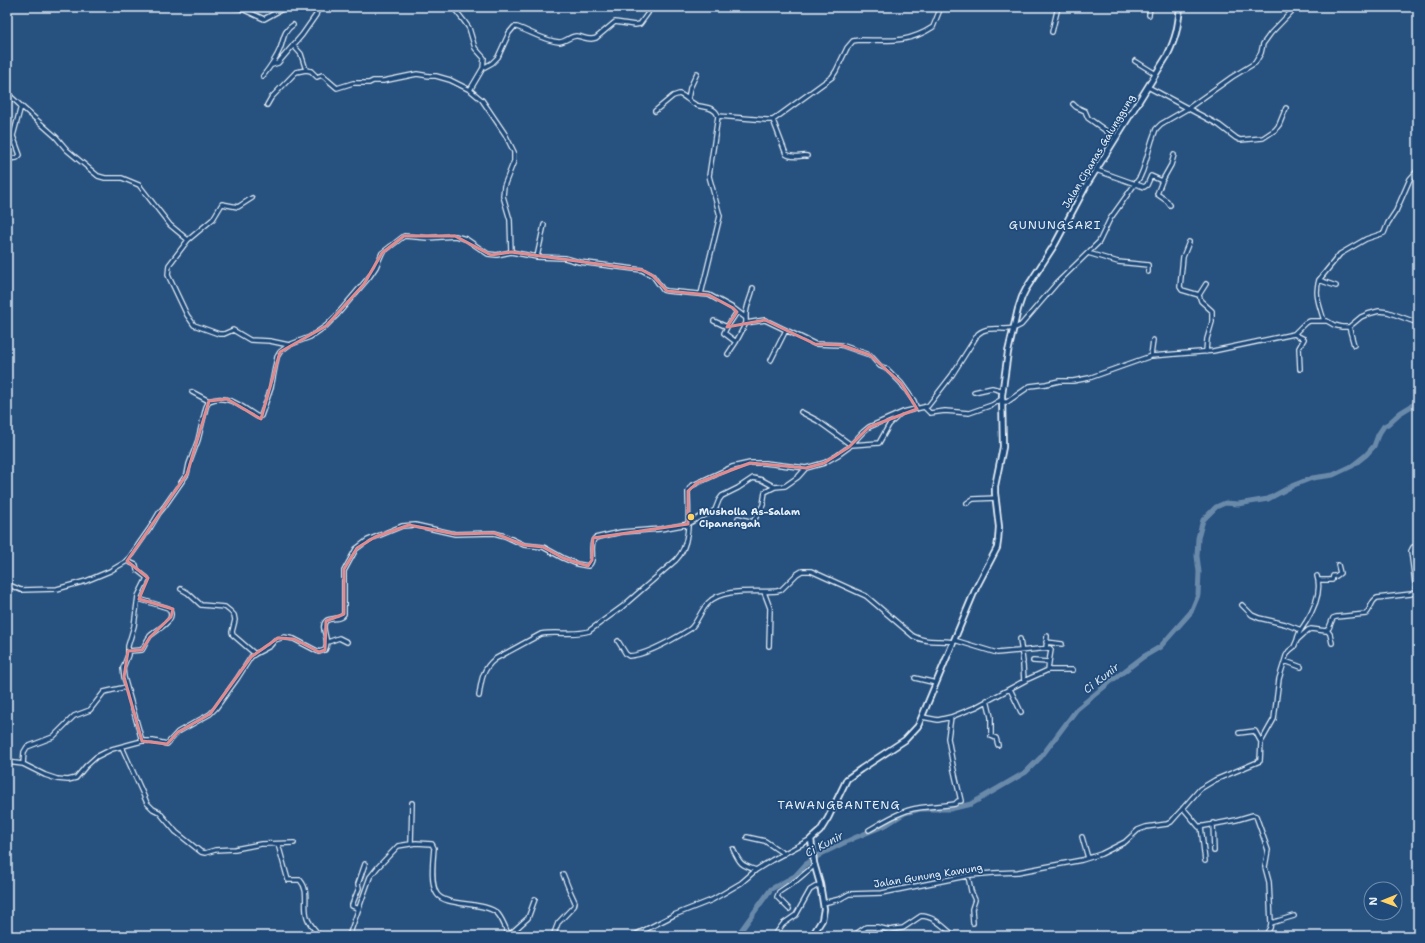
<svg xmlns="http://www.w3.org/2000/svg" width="1425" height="943" font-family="'Shantell Sans',sans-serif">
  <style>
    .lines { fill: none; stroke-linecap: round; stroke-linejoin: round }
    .river { stroke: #6b8aaa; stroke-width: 5 }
    .minor-casing { stroke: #e8f1f8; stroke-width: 6 }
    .tertiary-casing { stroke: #e8f1f8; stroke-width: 8 }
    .minor { stroke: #1f4a7a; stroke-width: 3.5 }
    .tertiary { stroke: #1f4a7a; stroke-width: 4.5 }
    .marked { fill: none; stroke: #df8c90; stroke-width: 3; stroke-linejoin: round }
    .poi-dot { fill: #ffd166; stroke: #1f4a7a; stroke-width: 1.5 }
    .labels { text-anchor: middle; stroke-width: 3.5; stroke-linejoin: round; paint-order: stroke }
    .street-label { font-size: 10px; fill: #e8f1f8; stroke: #1f4a7a }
    .poi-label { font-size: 10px; font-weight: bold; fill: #e8f1f8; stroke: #1f4a7a; text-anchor: start }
    .water-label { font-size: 11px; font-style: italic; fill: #d5e2ec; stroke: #1f4a7a }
    .quarter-label { font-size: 12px; letter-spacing: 1px; fill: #e8f1f8; stroke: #1f4a7a }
  </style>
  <rect width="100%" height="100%" fill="#27517f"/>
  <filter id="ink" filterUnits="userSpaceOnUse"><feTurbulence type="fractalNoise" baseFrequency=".025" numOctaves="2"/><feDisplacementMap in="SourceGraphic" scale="8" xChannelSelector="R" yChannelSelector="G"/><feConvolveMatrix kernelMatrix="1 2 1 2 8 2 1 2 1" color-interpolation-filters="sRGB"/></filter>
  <g filter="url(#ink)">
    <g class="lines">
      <path class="river" d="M 737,936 L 771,889 L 795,876 L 806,864 L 823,853 L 854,838 L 886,825 L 905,813 L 920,809 L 950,809 L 971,804 L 1026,772 L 1041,757 L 1077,709 L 1110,682 L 1143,657 L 1160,647 L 1191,612 L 1198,595 L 1199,572 L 1197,556 L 1198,538 L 1203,520 L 1216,507 L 1225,503 L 1238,504 L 1268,499 L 1294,485 L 1312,478 L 1333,475 L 1352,466 L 1366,455 L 1374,446 L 1378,435 L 1384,426 L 1388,424 L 1400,413 L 1418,402"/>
      <g class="minor-casing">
        <path id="minor" d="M 232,7 L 240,8 L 264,19 L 284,8 L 302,9 L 307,7
          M 453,7 L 464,21 L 469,28 L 475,48 L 484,58 L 483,68
          M 1124,8 L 1125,7
          M 1149,15 L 1150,7
          M 1052,32 L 1058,7
          M 293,45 L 301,54 L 306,70 L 311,71 L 317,77 L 322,75 L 337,88 L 353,83 L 369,83 L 373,81 L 383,81 L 417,74 L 429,76 L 436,76 L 450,80 L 470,90 L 482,100 L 505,134 L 514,152 L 514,161 L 504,186 L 503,196 L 510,220 L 511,252 L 537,257 L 565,258 L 579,262 L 642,270 L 653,276 L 663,290 L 667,291 L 709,295 L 733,308 L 746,318 L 746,323 L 765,320 L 815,344 L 841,345 L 870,355 L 880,366 L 887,369 L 901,383 L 914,401 L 917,409
          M 1135,61 L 1156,74
          M 272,65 L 278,63 L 302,35 L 316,15 L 318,7
          M 263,76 C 270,67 276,59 280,49 C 284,39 283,31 293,25
          M 1148,87 L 1219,125 L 1236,138 L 1240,140 L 1263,138 L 1275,130 L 1279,125 L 1286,108
          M 470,90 L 483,68 L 492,63 L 498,57 L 509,33 L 514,27 L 517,27 C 531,32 545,41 559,42 C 566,42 571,35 577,36 C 584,37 589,41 596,38 L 615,22 L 635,25 L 640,24 L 648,13 L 650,7
          M 7,93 L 21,106 L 13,136 L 20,155 L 17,158 L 7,159
          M 688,99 L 690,88 L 697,73
          M 1073,104 L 1076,107 L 1085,111 L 1088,118 L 1116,138
          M 267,105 L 271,98 L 296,72 L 306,70
          M 21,106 L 56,137 L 67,150 L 98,176 L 105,178 L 122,178 L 139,185 L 170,225 L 188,240 L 169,265 L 168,275 L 187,315 L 194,325 L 219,334 L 224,334 L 233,330 L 250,340 L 270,341 L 289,345 L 310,337 L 326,326 L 336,316 L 370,276 L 376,267 L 382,253 L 404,236 L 428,238 L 455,236 L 466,239 L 488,254 L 497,255 L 511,252
          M 655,111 L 673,96 L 679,94 C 686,96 689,102 696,105 C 703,108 715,106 718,116 L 709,176 L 720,216 L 701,294
          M 718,116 L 767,120 L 773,120 L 832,77 L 836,71 L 847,48 L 853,41 L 859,40 C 888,40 907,44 933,27 L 941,7
          M 773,120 L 786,154 C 793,159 800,155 807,156
          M 1096,170 L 1144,187 L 1147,185 L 1151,176 L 1162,181 L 1171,165 L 1174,155
          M 1162,181 L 1157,194 L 1167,201 L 1170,205
          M 188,240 L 213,219 L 222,204 L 238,207 L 252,198
          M 1189,242 L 1183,257 L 1180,287 L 1182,290 L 1199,295 L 1201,301 L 1212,311 L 1212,322 L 1207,339 L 1206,352
          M 1088,253 L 1118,262 L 1148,265 L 1148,272
          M 537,257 L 544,225
          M 1319,280 L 1340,254 L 1366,239 L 1384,233 L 1388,223 L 1396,211 L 1410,179 L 1418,170
          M 1199,295 L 1206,284
          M 746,318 C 745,307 751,299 753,288
          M 714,321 L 727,327 L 737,312
          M 1324,321 C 1320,306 1314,295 1319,280 L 1336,286
          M 727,327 L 724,333 L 736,342
          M 1349,327 L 1354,345
          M 1294,334 L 1304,339 L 1299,348 L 1300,369
          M 728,354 L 736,342 L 746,323
          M 1151,356 L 1153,340
          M 771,360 L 786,330
          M 192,392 L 209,401
          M 974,392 L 992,388 L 1003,391
          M 1002,402 L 1007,402 L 1030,386 L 1046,384 L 1059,381 L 1073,381 L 1089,378 L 1151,356 L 1213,351 L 1294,334 L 1305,323 L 1310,321 L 1327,321 L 1334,325 L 1342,327 L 1349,327 L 1361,317 L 1368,314 L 1379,311 L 1388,312 L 1418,323
          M 924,407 L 930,413 L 945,411 L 969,413 L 992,405 L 1002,399
          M 801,412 L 818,421 L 851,445 L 879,443 L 889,425 L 899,415
          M 967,503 L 973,499 L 996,498
          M 738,518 L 753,522 L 763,505 L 765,492 L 775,487
          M 127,561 L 136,565 L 137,570 L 147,578 L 138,596 L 134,626 L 128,646 L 128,655 L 123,668 L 124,677 L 142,741
          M 1319,580 L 1332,580 L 1333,576 L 1336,576 L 1340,573 L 1338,565
          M 7,584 L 21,590 L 57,589 L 86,581 L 110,571 L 127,561 L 150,528 L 159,513 L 164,507 L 187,474 L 189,464 L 198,440 L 206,407 L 209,401 C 227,393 242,407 258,417 L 261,416 L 271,388 L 277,357 L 280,352 L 289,345
          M 181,589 L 188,593 L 201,605 L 225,607 L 230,611 L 234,615 L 235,620 L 232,632 L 233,635 L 255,654
          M 1416,591 L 1411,551 L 1413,547 L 1418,547
          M 764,592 L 770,608 L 769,646
          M 1242,605 L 1252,615 L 1259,618 L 1285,624 L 1301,630
          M 1327,630 L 1330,634 L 1332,643
          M 1020,639 L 1023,662
          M 954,640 L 997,653 L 1050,648 L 1051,650 L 1049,662
          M 1297,640 C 1298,633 1302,628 1306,622 C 1314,609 1322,591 1317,576
          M 618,641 L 626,654 L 629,656 C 647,655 674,639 690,629 C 698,622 700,611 708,603 C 723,587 757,593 777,591 L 781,590 L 797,574 L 802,571 L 811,571 L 866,596 L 913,636 C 928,644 938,639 954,642
          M 328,642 L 339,638 L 347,642
          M 1046,642 L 1062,644
          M 1046,648 L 1047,636
          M 128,651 L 142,650 C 145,645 147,640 150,636 C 157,629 179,620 168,608 L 139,599
          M 1033,661 L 1049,662 L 1048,670
          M 1285,661 L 1301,667
          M 1023,665 L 1024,681
          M 915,678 L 936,683
          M 1010,689 L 1021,712
          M 479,696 C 481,682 482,669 495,659 L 541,634 C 557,631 574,636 589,631 L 622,607 L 676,560 C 692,544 688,512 688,491 L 691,486 L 732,467 L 750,463 L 765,463 L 806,468
          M 987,700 L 991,717 L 991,736 L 996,738 L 998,745
          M 922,717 L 938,720 L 951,717 L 976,707 L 1026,680 L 1048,670 L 1073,670
          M 1239,733 L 1255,731 L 1261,742
          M 122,747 L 147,803 L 153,809 L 159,812 L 176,832 L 201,852 L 205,853 L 215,850 L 235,849 L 261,844 L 294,843
          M 7,762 L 23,764 L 45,775 L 57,779 L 68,780 L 76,778 L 86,766 L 96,757 L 112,749 L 142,741 L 153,741 L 167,744 L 178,732 L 210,714 L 216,708 L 237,679 L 251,657 L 255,654 L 270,646 L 275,640 L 284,637 L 294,639 L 319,652 L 325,650 C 331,640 319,628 326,621 C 331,617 340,621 344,614 L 344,571 L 356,549 L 368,540 L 402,526 L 415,525 L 455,534 L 494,533 L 505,536 L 524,545 L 543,547 L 563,558 L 577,564 L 588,566 C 597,560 588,546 595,538 L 621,532 L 661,529 L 688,524 L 700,517 L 711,513 L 715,510 L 719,500 L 722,496 L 738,488 L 753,478 L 762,480 L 775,487 L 785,486 L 798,477 L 806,468 L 824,463 L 838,455 L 849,447 L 863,432 L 869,427 L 903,412 L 928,406 L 952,375 L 978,334 C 990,323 1008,334 1021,325 L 1057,283 L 1099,242 L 1110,219 L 1140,177 L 1143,170 L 1152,140 L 1156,129 L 1161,124 L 1187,109 L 1232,77 L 1255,63 L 1261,53 L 1263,44 L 1271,33 L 1296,7
          M 23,764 L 24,752 L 27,747 L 53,737 L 74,716 L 90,710 L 104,692 L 126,687
          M 1183,808 L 1199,827 L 1236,820 L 1253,815 L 1256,816 L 1268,850 L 1265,867 L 1269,882 L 1271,923 L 1270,928 L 1265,936
          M 1213,823 L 1214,851
          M 1201,826 L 1205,861
          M 869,830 C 883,822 902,810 918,808 C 930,806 943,806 955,804 L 958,801 L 961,801 L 953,766 L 948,738 L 951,717
          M 747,837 L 765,841 L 784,854
          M 1082,837 L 1088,858
          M 278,844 L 288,880 L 300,880 C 310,891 303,904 307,917 C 309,924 315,930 320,936
          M 411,844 L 412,803
          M 733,849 C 740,864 741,865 756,870
          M 968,876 L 971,891 L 975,900 L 972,909 L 973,923
          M 823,903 L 840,899 L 849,894 L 882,893 L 971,875 L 994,873 L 1018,872 L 1082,860 L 1101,854 L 1125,842 L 1138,830 L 1146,827 L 1167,824 L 1171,822 L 1200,789 L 1215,780 L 1260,761 L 1261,742 L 1274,719 L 1279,679 L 1286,656 L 1289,651 L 1294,647 L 1297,640 L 1308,630 L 1311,629 L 1326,631 L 1329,628 L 1333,618 L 1336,617 L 1366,614 C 1371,609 1371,601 1377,598 L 1411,594 L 1418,590
          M 359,909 L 352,906 L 352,905 L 359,888 L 358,884 L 365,864
          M 789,909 L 777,897 L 779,892 L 797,880 L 815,865
          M 1271,923 L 1294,916
          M 877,927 L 879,936
          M 349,936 L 370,877 L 378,867 L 398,846 L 416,843 L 432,844 L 434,848 C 433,860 430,884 437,894 C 445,907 486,901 498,914 C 503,920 506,929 509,936
          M 508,936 L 528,918 L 535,899
          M 535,936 L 540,935 L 553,936
          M 553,936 L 558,923 L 574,906 L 575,902 L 569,889 L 563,874
          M 633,936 L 674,915 L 712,900 L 741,883 L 756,870 L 772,860 L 811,839
          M 774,936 L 783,924 L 796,915 L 810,890 L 820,884
          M 853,936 L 866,927 L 877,927 L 889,930 L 903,928 L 921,916 C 935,916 945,929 955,936"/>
      </g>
      <g class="tertiary-casing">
        <path id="tertiary" d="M 812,936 L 822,920 L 824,909 L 820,884 L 814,863 L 811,839 L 820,831 L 828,818 L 847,779 L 861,769 L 905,740 L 918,726 L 976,588 L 997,548 L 998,541 L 999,527 L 995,493 L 995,486 L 1003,447 L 1002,395 L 1008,352 L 1018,309 L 1022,297 L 1026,289 L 1055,244 L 1086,186 L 1167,56 C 1176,38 1178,27 1180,7"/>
      </g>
      <use href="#minor" class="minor"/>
      <use href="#tertiary" class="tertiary"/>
    </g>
  </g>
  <path class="marked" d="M 404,236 L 455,236 L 491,255 L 511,252 L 642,270 L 653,276 L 667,291 L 709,295 L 733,308 L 737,312 L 727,327 L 765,320 L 815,344 L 841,345 L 870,355 L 901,383 L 917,409 L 869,427 L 849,447 L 824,463 L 806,468 L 750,463 L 697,483 L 688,491 L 688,524 L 593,538 L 592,560 L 588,566 L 563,558 L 543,547 L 524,545 L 494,533 L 455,534 L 409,525 L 375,537 L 357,548 L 344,569 L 344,614 L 326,621 L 325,650 L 319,652 L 294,639 L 278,638 L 251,657 L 210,714 L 178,732 L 167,744 L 142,741 L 124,677 L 128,651 L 142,650 L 150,637 L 171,617 L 173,609 L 139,599 L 148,578 L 127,561 L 187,474 L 209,401 L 227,399 L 261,419 L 280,352 L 326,326 L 364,284 L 382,253 Z"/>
  <circle class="poi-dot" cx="691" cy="517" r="4"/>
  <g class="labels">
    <g class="street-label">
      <text transform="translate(1098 151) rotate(-59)" y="4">Jalan Cipanas Galunggung</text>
      <text transform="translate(928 875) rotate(-9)" y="4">Jalan Gunung Kawung</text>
    </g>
    <g class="poi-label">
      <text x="699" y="515">Musholla As-Salam<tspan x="699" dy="12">Cipanengah</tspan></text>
    </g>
    <g class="water-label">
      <text transform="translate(1101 678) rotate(-38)" y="4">Ci Kunir</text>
      <text transform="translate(824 844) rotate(-28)" y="4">Ci Kunir</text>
    </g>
    <g class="quarter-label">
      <text x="1055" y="229">GUNUNGSARI</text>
      <text x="839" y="809">TAWANGBANTENG</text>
    </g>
  </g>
  <rect width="1425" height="943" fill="none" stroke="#1f4a7a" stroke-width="24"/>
  <rect x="12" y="12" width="1401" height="919" fill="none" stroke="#e8f1f8" stroke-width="1.5" filter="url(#ink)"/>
  <g transform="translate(1383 901) rotate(269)"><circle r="19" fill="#1f4a7a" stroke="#6f8dac"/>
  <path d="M0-3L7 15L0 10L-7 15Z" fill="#ffd166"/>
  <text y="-6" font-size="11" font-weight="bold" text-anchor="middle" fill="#e8f1f8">N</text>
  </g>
</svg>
